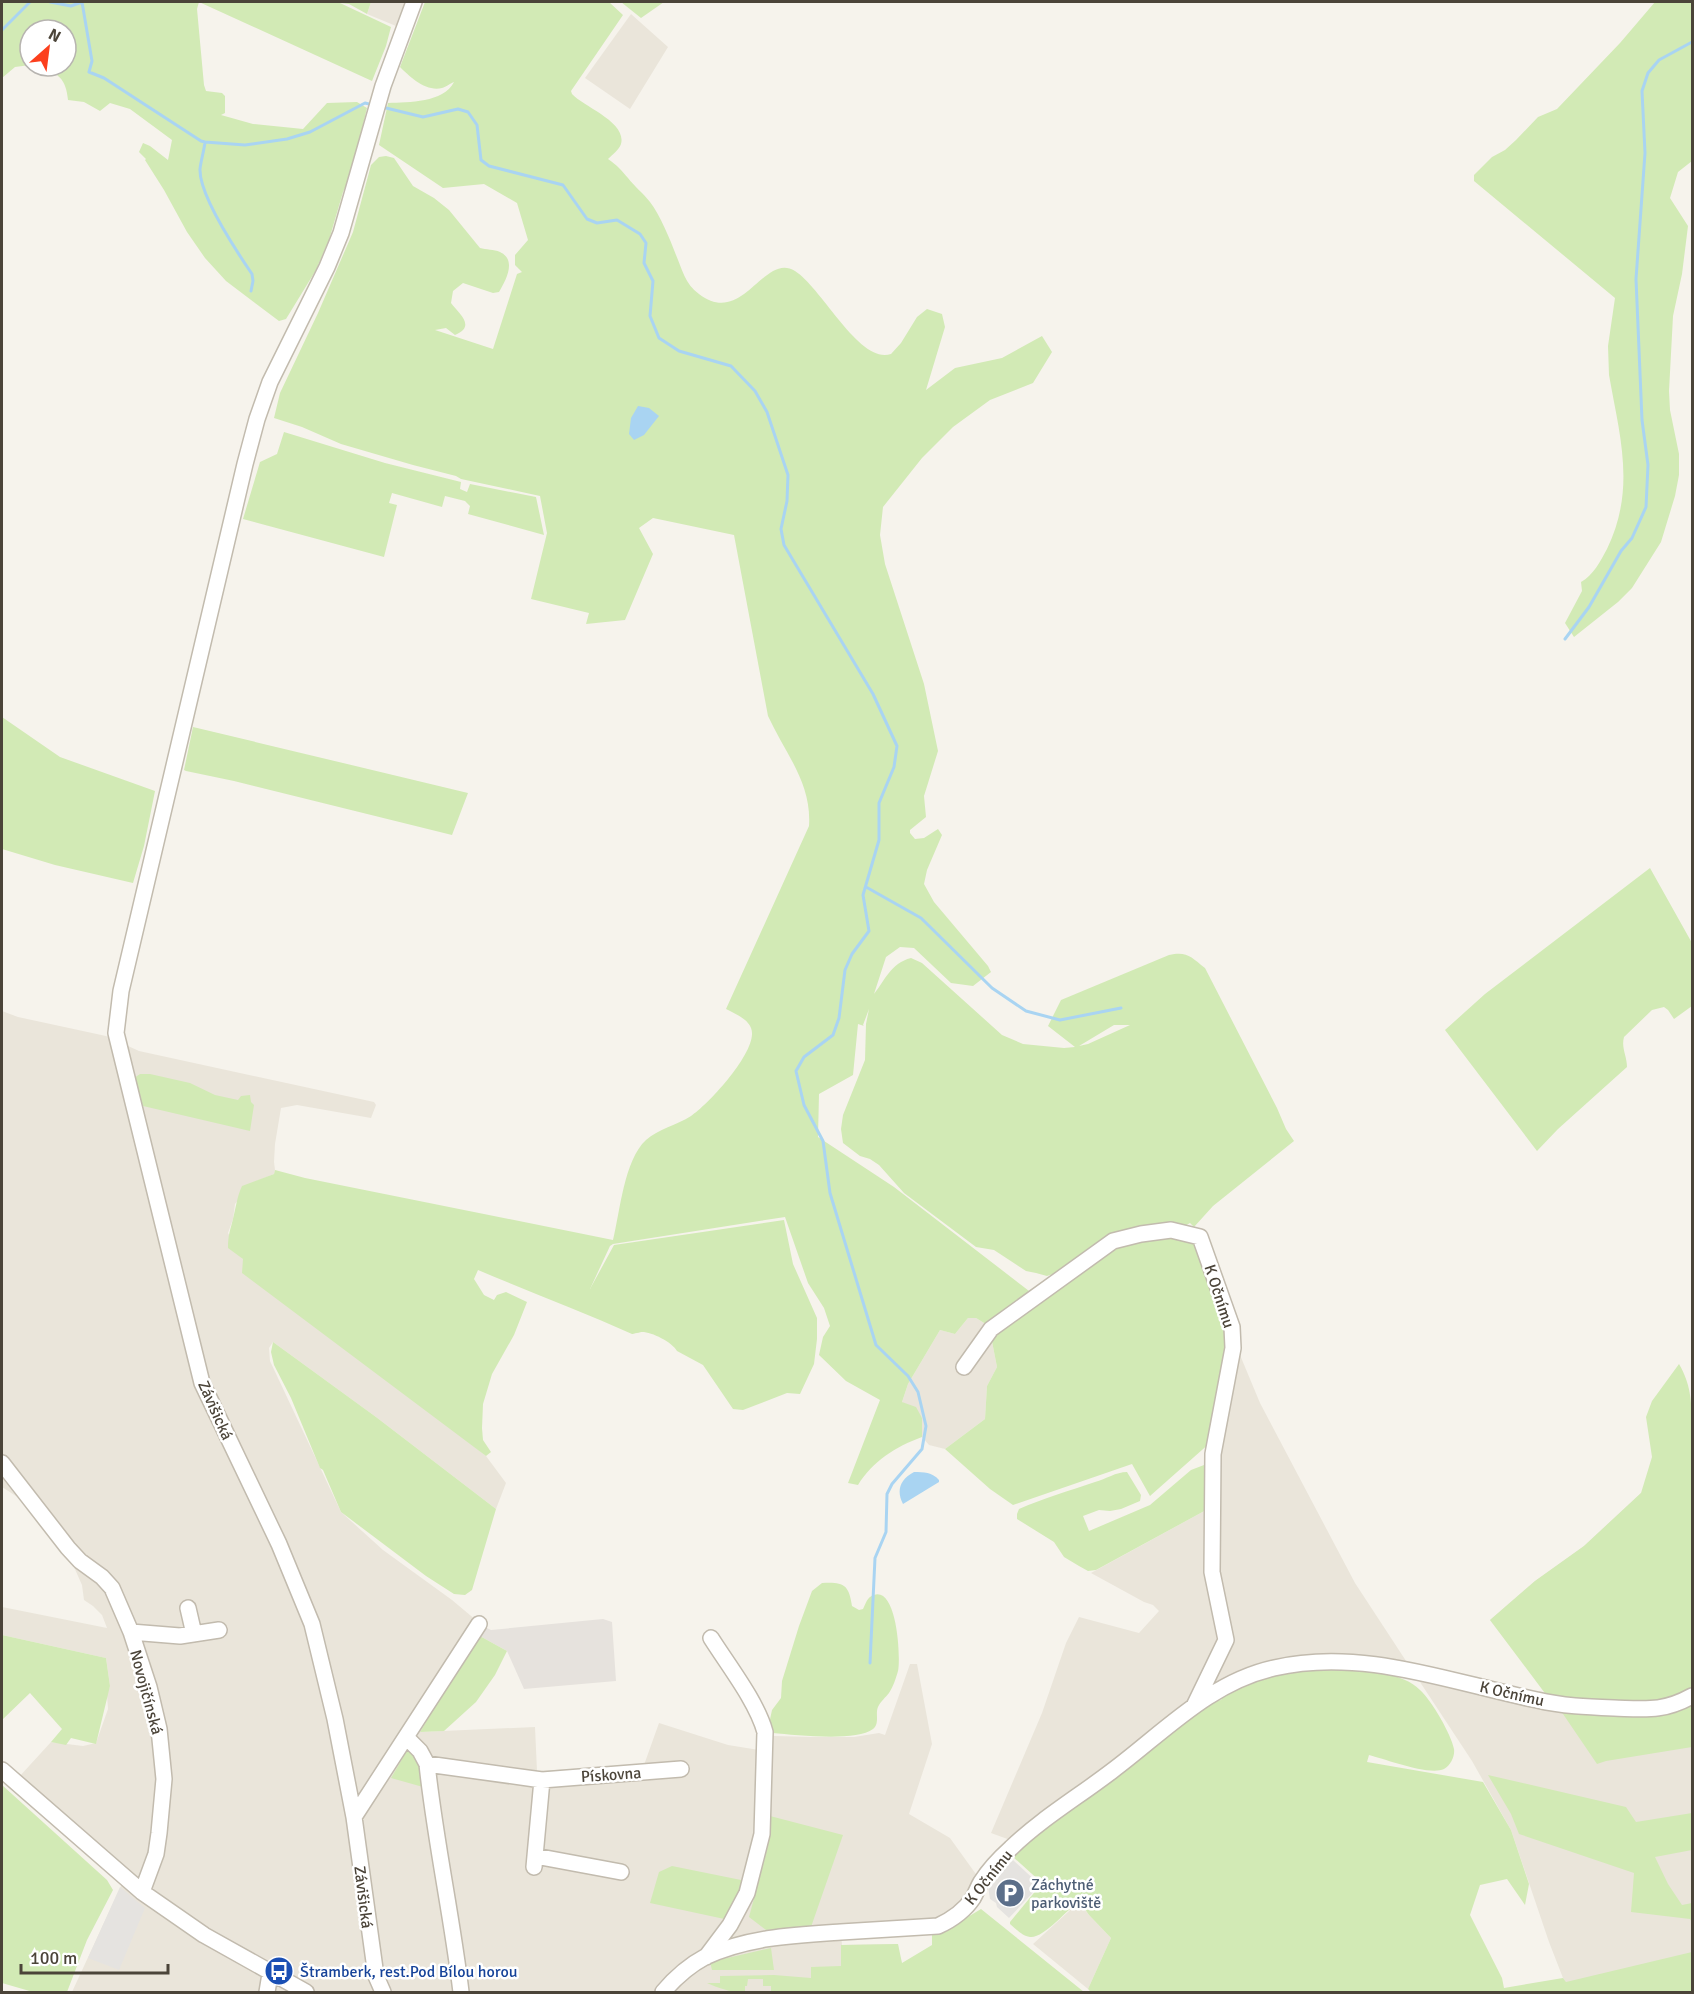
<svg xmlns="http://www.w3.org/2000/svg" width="1694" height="1994" font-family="Signika,sans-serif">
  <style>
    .residential { fill: #eae5da }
    .industrial { fill: #e6e2dd }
    .green { fill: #d2eab5; fill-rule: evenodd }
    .parking { fill: #e5e3e0 }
    .water { fill: #a9d4f2 }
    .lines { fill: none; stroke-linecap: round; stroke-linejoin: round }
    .stream { stroke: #a9d4f2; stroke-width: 3 }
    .minor-casing { stroke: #c2bbae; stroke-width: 18 }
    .minor { stroke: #fff; stroke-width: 15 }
    .labels { text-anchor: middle; stroke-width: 5; stroke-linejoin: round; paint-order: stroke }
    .street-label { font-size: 16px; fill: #4b4439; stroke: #fff }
    .service-label { font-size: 16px; fill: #4e5e75; stroke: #fff; text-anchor: start }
    .transit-label { font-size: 16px; fill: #164399; stroke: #fff; text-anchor: start }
  </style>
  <rect width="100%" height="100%" fill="#f6f3ec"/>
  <path class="residential" d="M 371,2 L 407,2 L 396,26 L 367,14 Z
    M 631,14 L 668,47 L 630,109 L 585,78 Z
    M 2,1011 L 18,1017 L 106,1036 L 139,1051 L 374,1102 L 376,1105 L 371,1118 L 297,1105 L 281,1108 L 275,1144 L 274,1162 L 275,1170 L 274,1174 L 252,1183 L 235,1204 L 233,1219 L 228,1233 L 243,1259 L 486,1456 L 506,1483 L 496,1509 L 376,1417 L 273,1342 L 269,1348 L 270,1361 L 341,1512 L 383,1550 L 452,1600 L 483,1626 L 420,1732 L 535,1727 L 537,1771 L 644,1765 L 659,1723 L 728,1745 L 759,1750 L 762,1734 L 774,1736 L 814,1737 L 854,1737 L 879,1733 L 885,1735 L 910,1664 L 917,1664 L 932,1744 L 909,1814 L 950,1838 L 978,1877 L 966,1899 L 939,1919 L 841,1927 L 842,1945 L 898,1944 L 901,1992 L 72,1992 L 127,1873 L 19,1777 L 51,1742 L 83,1746 L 96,1743 L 108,1709 L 107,1695 L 110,1686 L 106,1658 L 2,1635 L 2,1607 L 107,1628 L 102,1615 L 93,1606 L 84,1600 L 82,1585 L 74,1567 L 19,1498 L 2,1487 Z
    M 968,1318 L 976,1318 L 989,1326 L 997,1367 L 987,1386 L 985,1419 L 945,1449 L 929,1445 L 922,1437 L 922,1418 L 902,1402 L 908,1384 L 940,1330 L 955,1334 Z
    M 1240,1355 L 1260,1403 L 1355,1583 L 1410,1667 L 1313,1659 L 1183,1709 L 1013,1841 L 991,1833 L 1042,1713 L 1066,1643 L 1079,1617 L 1139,1633 L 1159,1611 L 1153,1605 L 1144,1602 L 1091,1573 L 1208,1509 L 1228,1356 Z
    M 1641,1493 L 1692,1586 L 1692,1992 L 1572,1992 L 1563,1978 L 1549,1942 L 1511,1830 L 1472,1761 L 1418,1679 L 1560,1711 L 1490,1620 L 1535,1581 L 1584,1546 Z
    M 1079,1902 L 1089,1915 L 1111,1938 L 1088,1989 L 1033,1944 Z"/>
  <path class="industrial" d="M 603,1619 L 612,1622 L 616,1681 L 524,1689 L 507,1651 L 478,1635 L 483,1626 L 491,1630 Z"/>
  <path class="green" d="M 2,2 L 199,2 L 197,9 L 204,85 L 206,91 L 222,93 L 225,96 L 225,113 L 221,115 L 253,124 L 303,129 L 327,103 L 357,102 L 367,108 L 351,175 L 343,192 L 329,240 L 316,270 L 286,319 L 279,321 L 226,281 L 205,258 L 187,232 L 164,190 L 145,160 L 146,159 L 139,152 L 143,143 L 150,146 L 168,160 L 172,140 L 130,109 L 110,103 L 100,111 L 84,102 L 68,100 C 66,78 58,73 38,66 L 66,66 L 66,30 L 30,30 L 30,65 L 15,67 L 2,78 Z
    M 199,2 L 371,2 L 367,14 L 349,4 L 340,3 L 391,27 L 386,46 L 372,81 Z
    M 425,2 L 609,2 L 623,15 L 571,91 L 572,94 C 584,107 627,122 621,144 C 619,150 612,155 608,159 C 617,165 621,170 628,178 C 634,186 643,193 650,202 C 660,215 670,239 676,255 C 682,269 685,284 699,294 C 743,328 764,251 795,271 C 822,288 860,365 891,354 L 901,343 L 917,317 L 927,309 L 942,314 L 945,327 L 926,390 L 955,368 L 1002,358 L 1042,336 L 1052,352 L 1033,383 L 990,400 L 953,427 L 922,458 L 883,507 L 880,535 L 885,564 L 924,684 L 938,751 L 924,796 L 926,817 L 910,830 L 910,833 L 915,839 L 924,838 L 938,829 L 942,835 L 927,870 L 924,884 L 934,902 L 988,966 L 991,972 L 973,986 L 951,983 L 914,948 L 900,947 L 886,957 L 874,994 C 885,980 891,963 911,958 L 922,963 L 1002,1035 L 1023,1044 L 1064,1048 L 1075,1047 L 1048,1026 L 1061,1000 L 1169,955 C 1187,951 1191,957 1205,968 L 1277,1108 L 1286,1129 L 1294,1141 L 1213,1206 L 1194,1227 L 1190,1223 L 1181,1228 L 1143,1231 L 1065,1270 L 1047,1276 L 1036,1273 L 1026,1271 L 994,1250 L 976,1247 L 904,1193 L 879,1165 L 870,1159 L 860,1156 L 843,1143 L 841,1129 L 843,1115 L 865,1060 L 866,1024 L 869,1009 L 863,1025 L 864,1026 L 858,1024 L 853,1075 L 819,1094 L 818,1137 L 894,1187 L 1033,1294 L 1107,1249 L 1166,1235 L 1197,1243 L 1230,1332 L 1211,1442 L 1150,1496 L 1132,1464 L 1013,1505 L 990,1489 L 945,1449 L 985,1419 L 987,1386 L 997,1367 L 989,1326 L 976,1318 L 968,1318 L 955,1334 L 940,1330 L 908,1384 L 902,1402 L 916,1407 L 922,1418 L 922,1437 C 895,1447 873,1461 858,1485 L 848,1483 L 880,1400 L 846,1381 L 819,1355 L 823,1337 L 830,1326 L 824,1308 L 808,1283 L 785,1217 L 613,1244 L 610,1246 L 590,1289 L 614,1245 L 784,1220 L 793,1264 L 817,1318 L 817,1339 L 814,1364 L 800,1394 L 787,1393 L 743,1410 L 733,1409 L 703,1365 L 677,1351 C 672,1342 652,1332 642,1332 C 641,1332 633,1334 632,1334 C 581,1311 530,1292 478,1270 L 474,1279 L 484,1295 L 494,1300 L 497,1295 L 506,1292 L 527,1302 L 514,1335 L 492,1374 L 483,1404 L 482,1428 L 483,1440 L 491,1452 L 486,1456 L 242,1273 L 243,1259 L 228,1248 C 228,1235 230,1231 233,1219 C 236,1207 237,1197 242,1186 L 274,1174 L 275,1170 L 305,1178 L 613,1240 C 620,1212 624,1160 646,1140 C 658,1129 677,1125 691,1116 C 708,1105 760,1049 751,1028 C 747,1018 735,1014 726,1009 L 809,826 C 812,783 785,753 768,716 L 734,535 L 653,518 L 639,528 L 653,554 L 625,620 L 586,624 L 589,613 L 531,599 L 547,533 L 540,496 L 461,479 L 456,476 L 413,465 L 341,444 L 302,427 L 274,418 L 280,393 L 318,313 L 353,232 L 371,165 L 379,157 L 386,156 L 394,158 L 413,186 L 434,198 L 449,210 L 480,248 C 486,250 494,249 500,252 C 517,260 506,280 499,292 L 493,293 L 463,283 L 453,291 L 451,303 C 458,313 477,326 455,335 L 446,328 L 435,330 L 493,349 L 517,274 L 522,272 L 515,265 L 515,255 L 528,240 L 517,203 L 484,184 L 443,188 L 379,145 L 388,103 C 409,102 443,103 454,82 C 451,83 446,87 442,88 C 426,92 410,77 400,67 ZM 1114,1025 L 1130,1025 L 1088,1044 L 1079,1046 Z
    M 621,2 L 664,2 L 641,18 Z
    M 1655,2 L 1692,2 L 1692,161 L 1678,172 L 1670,198 L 1688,226 L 1682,274 L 1673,316 L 1669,391 L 1670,410 L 1679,454 L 1679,475 L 1675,496 L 1661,542 L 1632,588 L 1618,602 L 1574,637 L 1565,623 L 1582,591 L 1581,582 C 1593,576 1601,560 1607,549 C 1636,489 1620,437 1609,375 L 1608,346 L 1615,298 L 1474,181 L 1474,175 L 1492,157 L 1505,150 L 1516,140 L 1538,117 L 1557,109 L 1620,43 Z
    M 284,432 L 385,463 L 461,482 L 460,489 L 467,492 L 470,484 L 536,497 L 544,535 L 468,514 L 470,506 L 465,501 L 445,496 L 442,507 L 392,493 L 389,503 L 397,505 L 384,557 L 243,519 L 260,462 L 277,454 Z
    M 2,717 L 60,757 L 155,791 L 144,846 L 133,883 L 55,865 L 2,849 Z
    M 193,727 L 468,793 L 452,835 L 234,781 L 186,771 L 184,770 Z
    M 1650,868 L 1692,943 L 1692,1006 L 1674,1019 L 1668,1010 L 1664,1007 L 1652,1010 L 1624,1037 C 1621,1048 1627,1056 1627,1067 L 1558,1129 L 1537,1151 L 1445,1030 L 1485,994 Z
    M 140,1074 L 150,1074 L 190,1083 L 215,1095 L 238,1100 L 241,1096 L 250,1095 L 251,1102 L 254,1105 L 250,1131 L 143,1106 L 134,1078 Z
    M 273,1342 L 376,1417 L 496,1509 L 472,1590 L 465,1595 L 454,1594 L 426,1576 L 341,1512 L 323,1470 L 320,1468 L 291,1398 L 274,1365 L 271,1352 Z
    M 1679,1364 C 1691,1385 1691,1399 1692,1422 L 1692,1691 L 1664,1702 L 1614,1701 L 1547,1696 L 1490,1620 L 1535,1581 L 1584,1546 L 1641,1493 L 1652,1457 L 1646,1417 L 1652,1401 Z
    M 1204,1465 L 1207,1465 L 1208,1509 L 1096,1570 L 1088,1571 L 1079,1566 L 1064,1557 L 1054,1542 L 1017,1519 L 1017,1514 L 1019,1509 C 1044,1498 1069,1491 1095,1482 C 1106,1479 1116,1472 1127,1472 L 1141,1495 L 1140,1501 L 1121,1509 L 1110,1511 L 1099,1510 L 1083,1516 L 1089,1531 L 1150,1505 L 1191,1470 Z
    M 822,1583 C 843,1582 849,1584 852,1606 L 859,1610 L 863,1609 C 865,1605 867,1599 870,1597 C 897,1579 901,1658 898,1671 C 896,1678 893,1687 889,1693 C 886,1697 880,1702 878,1707 C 875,1714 880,1723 873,1729 C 856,1742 796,1735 773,1733 L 770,1730 L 769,1724 L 772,1710 L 781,1698 L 782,1681 L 799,1626 L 812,1591 Z
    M 2,1635 L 106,1658 L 110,1686 L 96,1744 L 71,1738 L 66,1745 L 51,1742 L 62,1729 L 30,1693 L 2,1720 Z
    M 478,1635 L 507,1651 L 495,1675 L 476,1702 L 444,1731 L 420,1732 Z
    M 1300,1669 C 1334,1669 1373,1665 1405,1680 C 1410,1682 1416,1686 1420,1690 C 1432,1701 1451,1734 1454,1749 C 1455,1756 1451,1765 1444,1769 C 1429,1776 1385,1759 1369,1755 L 1367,1762 L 1483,1782 L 1511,1830 L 1529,1884 L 1525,1905 L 1507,1879 L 1480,1885 L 1470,1915 L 1502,1978 L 1504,1988 L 1563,1978 L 1566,1982 L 1692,1952 L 1692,1992 L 1091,1992 L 1088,1989 L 1111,1938 L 1089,1915 L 1079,1901 C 1068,1909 1043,1939 1030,1937 C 1022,1936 1016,1929 1010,1924 L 1010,1922 L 1042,1883 L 1012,1856 L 1015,1852 L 1197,1712 L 1215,1701 L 1221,1700 L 1224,1695 L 1253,1680 Z
    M 1692,1706 L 1692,1747 L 1606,1761 L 1597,1764 L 1561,1711 L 1672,1713 Z
    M 408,1749 L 417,1754 L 423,1787 L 391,1778 Z
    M 1488,1775 L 1626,1807 L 1636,1822 L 1692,1813 L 1692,1850 L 1655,1857 L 1668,1884 L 1682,1905 L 1692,1903 L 1692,1922 L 1690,1919 L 1631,1912 L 1634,1873 L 1519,1834 L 1511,1814 Z
    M 2,1785 L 107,1880 L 113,1890 L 87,1940 L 67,1992 L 33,1992 L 2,1983 Z
    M 770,1816 L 843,1835 L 811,1927 L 766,1930 L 749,1917 L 768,1846 Z
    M 672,1866 L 746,1881 L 729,1920 L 650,1903 L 659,1872 Z
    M 981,1909 L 1084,1992 L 771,1992 L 771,1986 L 763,1986 L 763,1979 L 748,1979 L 747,1986 L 745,1986 L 745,1991 L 747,1992 C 732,1993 721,1989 707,1983 L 720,1983 L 720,1976 L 774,1975 L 811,1978 L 811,1967 L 841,1966 L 841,1945 L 898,1944 L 902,1963 L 932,1945 L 932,1933 L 948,1929 Z
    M 771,1948 L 774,1970 L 712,1970 L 710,1962 Z"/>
  <path class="parking" d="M 1013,1860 L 1040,1885 L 1009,1918 L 997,1907 L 996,1903 L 990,1899 L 988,1886 Z
    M 120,1887 L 145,1908 L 119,1970 L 88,1958 Z"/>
  <path class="water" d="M 638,406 L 649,408 L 659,416 L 644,435 L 634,440 L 629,434 L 631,418 Z
    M 914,1472 C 924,1472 932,1472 939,1480 L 939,1482 L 903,1504 C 896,1491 900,1479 914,1472 Z"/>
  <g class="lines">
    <path class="stream" d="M 50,2 L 71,6 L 82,2
      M 82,2 L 92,61 L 89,72 L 104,78 L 201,141 L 205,142 L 245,145 L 287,139 L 310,132 L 365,103 L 373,105
      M 2,30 L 30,2
      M 382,107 L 423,117 L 458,109 L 468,112 L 477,125 L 481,160 L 489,166 L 563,185 L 587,219 L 597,223 L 617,220 L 640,234 L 646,243 L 644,263 L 653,281 L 650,316 L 659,338 L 679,351 L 731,366 L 755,391 L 767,412 L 788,475 L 787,501 L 781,529 L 784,545 L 873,694 L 897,746 L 894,767 L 879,803 L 879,840 L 863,895 L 869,931 L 852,954 L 845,970 L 839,1018 L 833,1035 L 804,1057 L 796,1071 L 804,1105 L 823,1141 L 830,1193 L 876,1345 L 908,1376 L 918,1392 L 926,1426 L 922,1449 L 892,1484 L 887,1494 L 886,1532 L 875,1558 L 870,1663
      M 205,142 C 204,151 201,160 200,169 C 199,195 237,252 252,274 L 253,281 L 251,291
      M 1565,639 L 1589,607 L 1621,551 L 1632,538 L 1646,507 L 1648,465 L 1642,420 L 1636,279 L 1645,153 L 1642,91 L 1648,73 L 1659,60 L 1692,42
      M 866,887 L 921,918 L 992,988 L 1026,1011 L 1060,1020 L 1121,1008"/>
    <g class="minor-casing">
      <path id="minor" d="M 964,1367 L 991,1329 L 1113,1241 L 1141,1234 L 1171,1230 L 1200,1237 L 1232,1327 L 1233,1348 L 1213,1454 L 1212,1572 L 1226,1640 L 1195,1704
        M 2,1463 L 68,1548 L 80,1561 L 102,1577 L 112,1588 L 131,1632 L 149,1687 L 159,1729 L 164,1779 L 159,1833 L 156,1854 L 142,1892
        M 188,1608 L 194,1634
        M 131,1632 L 180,1636 L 219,1630
        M 407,1738 L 420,1751 L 427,1764 C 435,1840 452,1916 461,1992
        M 427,1764 L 542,1780 L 681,1769
        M 2,1770 L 142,1892 L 204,1935 L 306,1992
        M 354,1817 L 479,1624
        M 535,1856 L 621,1872
        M 534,1867 L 542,1780
        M 706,1957 L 730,1925 L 747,1893 L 762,1834 L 765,1732 C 757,1702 728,1665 711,1638
        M 267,1992 L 270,1974
        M 383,1992 L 376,1976 L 354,1817 L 335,1719 L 312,1624 L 279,1544 L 202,1383 L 116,1033 L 121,991 L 245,464 L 257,419 L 270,382 L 327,267 L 341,233 L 383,86 L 414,2
        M 663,1992 C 675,1978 688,1966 705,1957 C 748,1937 795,1935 841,1932 C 873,1930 905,1928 938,1926 C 951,1920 965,1910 973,1898 C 976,1893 978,1887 981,1882 C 988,1871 1001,1857 1011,1848 C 1041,1819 1078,1797 1112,1771 C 1163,1733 1210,1682 1274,1668 C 1362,1647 1452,1683 1537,1700 C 1562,1706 1588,1707 1614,1708 C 1646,1709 1663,1712 1692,1696"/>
    </g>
    <use href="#minor" class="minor"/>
  </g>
  <defs>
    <g id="parking-disc" transform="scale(1.5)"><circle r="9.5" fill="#5c6f8a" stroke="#fff"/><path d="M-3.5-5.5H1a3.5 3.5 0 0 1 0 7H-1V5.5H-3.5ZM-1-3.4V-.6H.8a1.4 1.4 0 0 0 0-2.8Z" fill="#fff"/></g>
    <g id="bus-disc" transform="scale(1.5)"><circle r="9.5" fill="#1a4fb4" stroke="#fff"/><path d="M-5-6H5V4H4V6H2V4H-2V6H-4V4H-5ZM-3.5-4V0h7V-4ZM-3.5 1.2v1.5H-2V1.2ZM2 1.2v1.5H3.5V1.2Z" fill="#fff"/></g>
  </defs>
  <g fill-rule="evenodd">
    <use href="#parking-disc" x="1010" y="1893"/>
    <use href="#bus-disc" x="279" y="1971"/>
  </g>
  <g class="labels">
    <g class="street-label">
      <text transform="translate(1220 1296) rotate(72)" y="6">K Očnímu</text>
      <text transform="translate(216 1410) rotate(66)" y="6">Závišická</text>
      <text transform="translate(147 1692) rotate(75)" y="6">Novojičínská</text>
      <text transform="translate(1512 1693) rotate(13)" y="6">K Očnímu</text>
      <text transform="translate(611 1774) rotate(-4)" y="6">Pískovna</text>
      <text transform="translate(988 1877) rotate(-51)" y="6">K Očnímu</text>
      <text transform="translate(364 1897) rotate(83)" y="6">Závišická</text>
    </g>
    <g class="service-label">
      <text x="1031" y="1890">Záchytné<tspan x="1031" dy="18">parkoviště</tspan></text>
    </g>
    <g class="transit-label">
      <text x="300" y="1977">Štramberk, rest.Pod Bílou horou</text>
    </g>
  </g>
  <rect width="1694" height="1994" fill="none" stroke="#4b4439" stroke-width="6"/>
  <g transform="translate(48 48) rotate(28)"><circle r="28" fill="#ffffff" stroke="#b7b4b0" stroke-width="1.5"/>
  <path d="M0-4.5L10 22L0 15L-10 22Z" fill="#fc3f1d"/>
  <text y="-9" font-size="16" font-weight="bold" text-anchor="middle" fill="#4b4439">N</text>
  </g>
  <path d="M21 1964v9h147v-9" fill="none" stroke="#4b4439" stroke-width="3"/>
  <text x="30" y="1964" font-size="18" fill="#4b4439" stroke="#ffffff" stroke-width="4.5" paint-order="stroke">100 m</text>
</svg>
